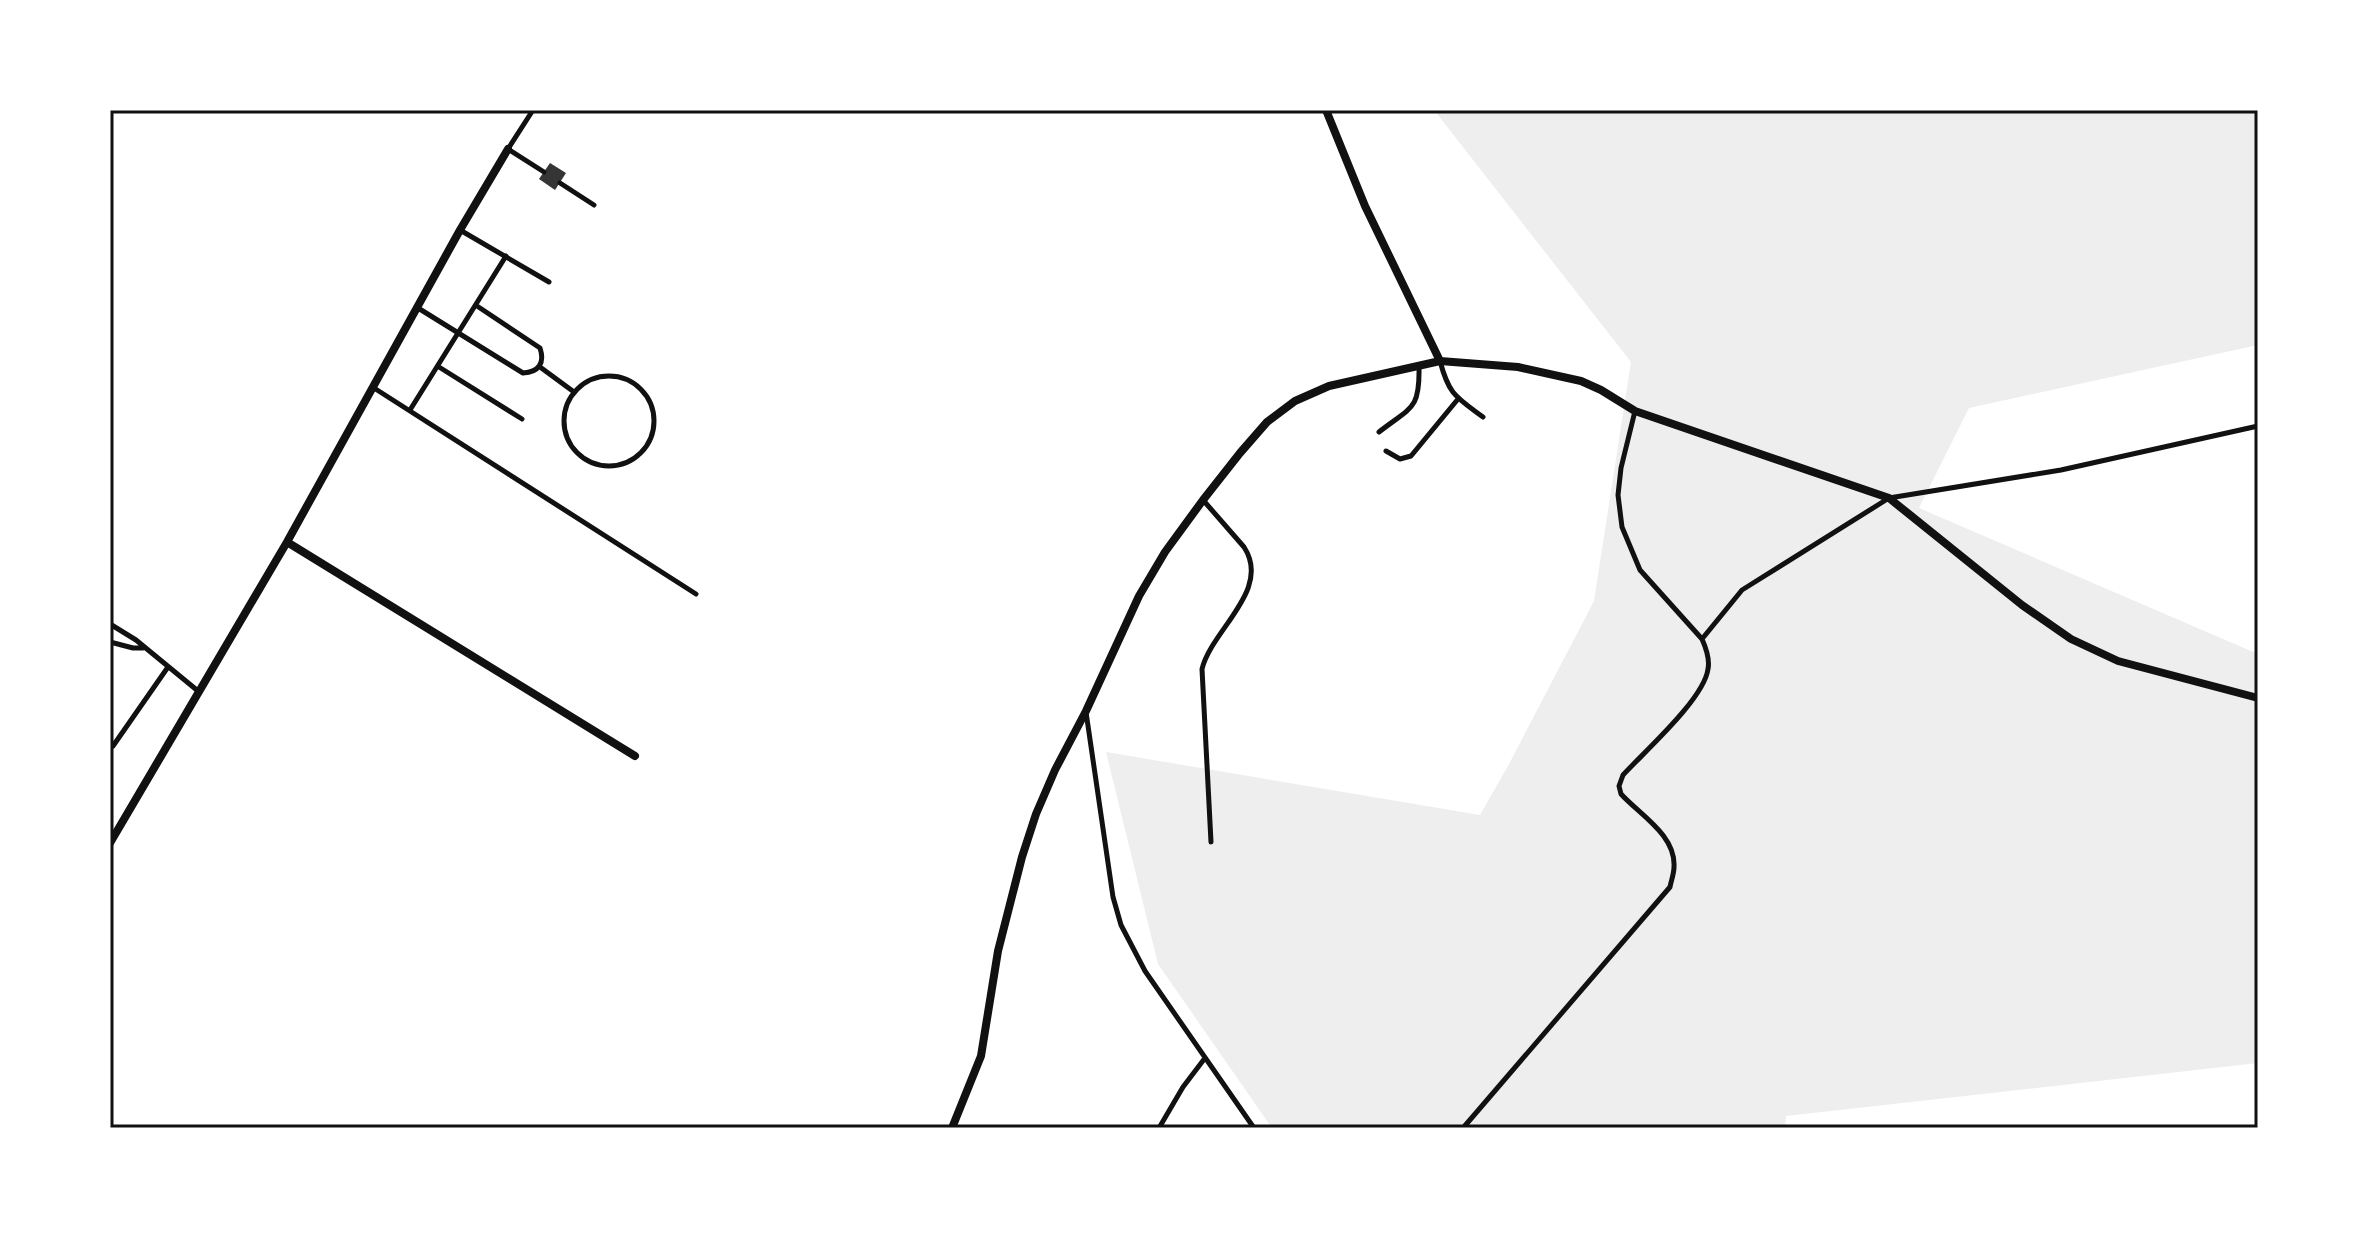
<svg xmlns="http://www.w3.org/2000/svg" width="2368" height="1238" font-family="Helvetica,sans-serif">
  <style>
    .green { fill: #eee }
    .building { fill: #353535 }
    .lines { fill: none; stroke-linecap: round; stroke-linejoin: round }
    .service { stroke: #111; stroke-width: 5 }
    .minor { stroke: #111; stroke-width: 8 }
    .neatline { fill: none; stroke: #111; stroke-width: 3 }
  </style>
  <rect width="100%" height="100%" fill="#fff"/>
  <path class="green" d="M 1434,110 L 2258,110 L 2258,345 L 1969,408 L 1919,508 L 2258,654 L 2258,1063 L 1786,1116 L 1785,1128 L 1272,1128 L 1158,964 L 1106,752 L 1480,815 L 1509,764 L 1594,601 L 1631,362 Z"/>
  <path class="building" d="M 550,163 L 566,173 L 555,190 L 539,179 Z"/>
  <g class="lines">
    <path class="service" d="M 533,110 L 508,149 L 544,172
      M 560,183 L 594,205
      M 460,230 L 549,282
      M 418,308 L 523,373 C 539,372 545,363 540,348 L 477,306
      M 1440,361 C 1449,395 1456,397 1483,417
      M 439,367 L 522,419
      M 540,367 L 574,392
      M564 421a45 45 0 1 1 90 0a45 45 0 1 1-90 0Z
      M 374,388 L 696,594
      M 410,410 L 506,256
      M 1379,432 C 1411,407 1420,410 1419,367
      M 1386,451 L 1400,459 L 1411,456 L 1458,399
      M 1203,500 L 1244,547 C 1272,590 1212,629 1202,669 L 1211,842
      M 110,624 L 136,640 L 198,691
      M 1702,639 L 1742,590 L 1889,498 L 2061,470 L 2258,426
      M 110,642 L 133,648 L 143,648
      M 1086,712 L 1113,897 L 1121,925 L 1145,971 L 1254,1128
      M 113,746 L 168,667
      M 1159,1128 L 1183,1087 L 1205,1058
      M 1463,1128 L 1670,887 C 1671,881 1674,874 1674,867 C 1676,835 1640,815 1621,794 L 1619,786 L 1623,775 C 1645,751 1704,699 1708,669 C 1710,659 1706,648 1702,639 L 1640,570 L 1622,527 L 1618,495 L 1621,468 L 1635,411"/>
    <path class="minor" d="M 1326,110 L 1365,206 L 1440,361
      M 287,542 L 635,756
      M 110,843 L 287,542 L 460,230 L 508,149
      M 952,1128 L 981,1056 L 998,951 L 1022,857 L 1036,814 L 1055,770 L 1086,711 L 1139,596 L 1165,552 L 1203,500 L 1240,453 L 1267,422 L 1295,401 L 1329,386 L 1440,361 L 1518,367 L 1581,381 L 1601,390 L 1635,411 L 1889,498 L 2022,605 L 2071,639 L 2118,661 L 2258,698"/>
  </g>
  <rect width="2368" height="1238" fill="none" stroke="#ffffff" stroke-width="224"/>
  <rect x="112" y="112" width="2144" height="1014" class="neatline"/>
</svg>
